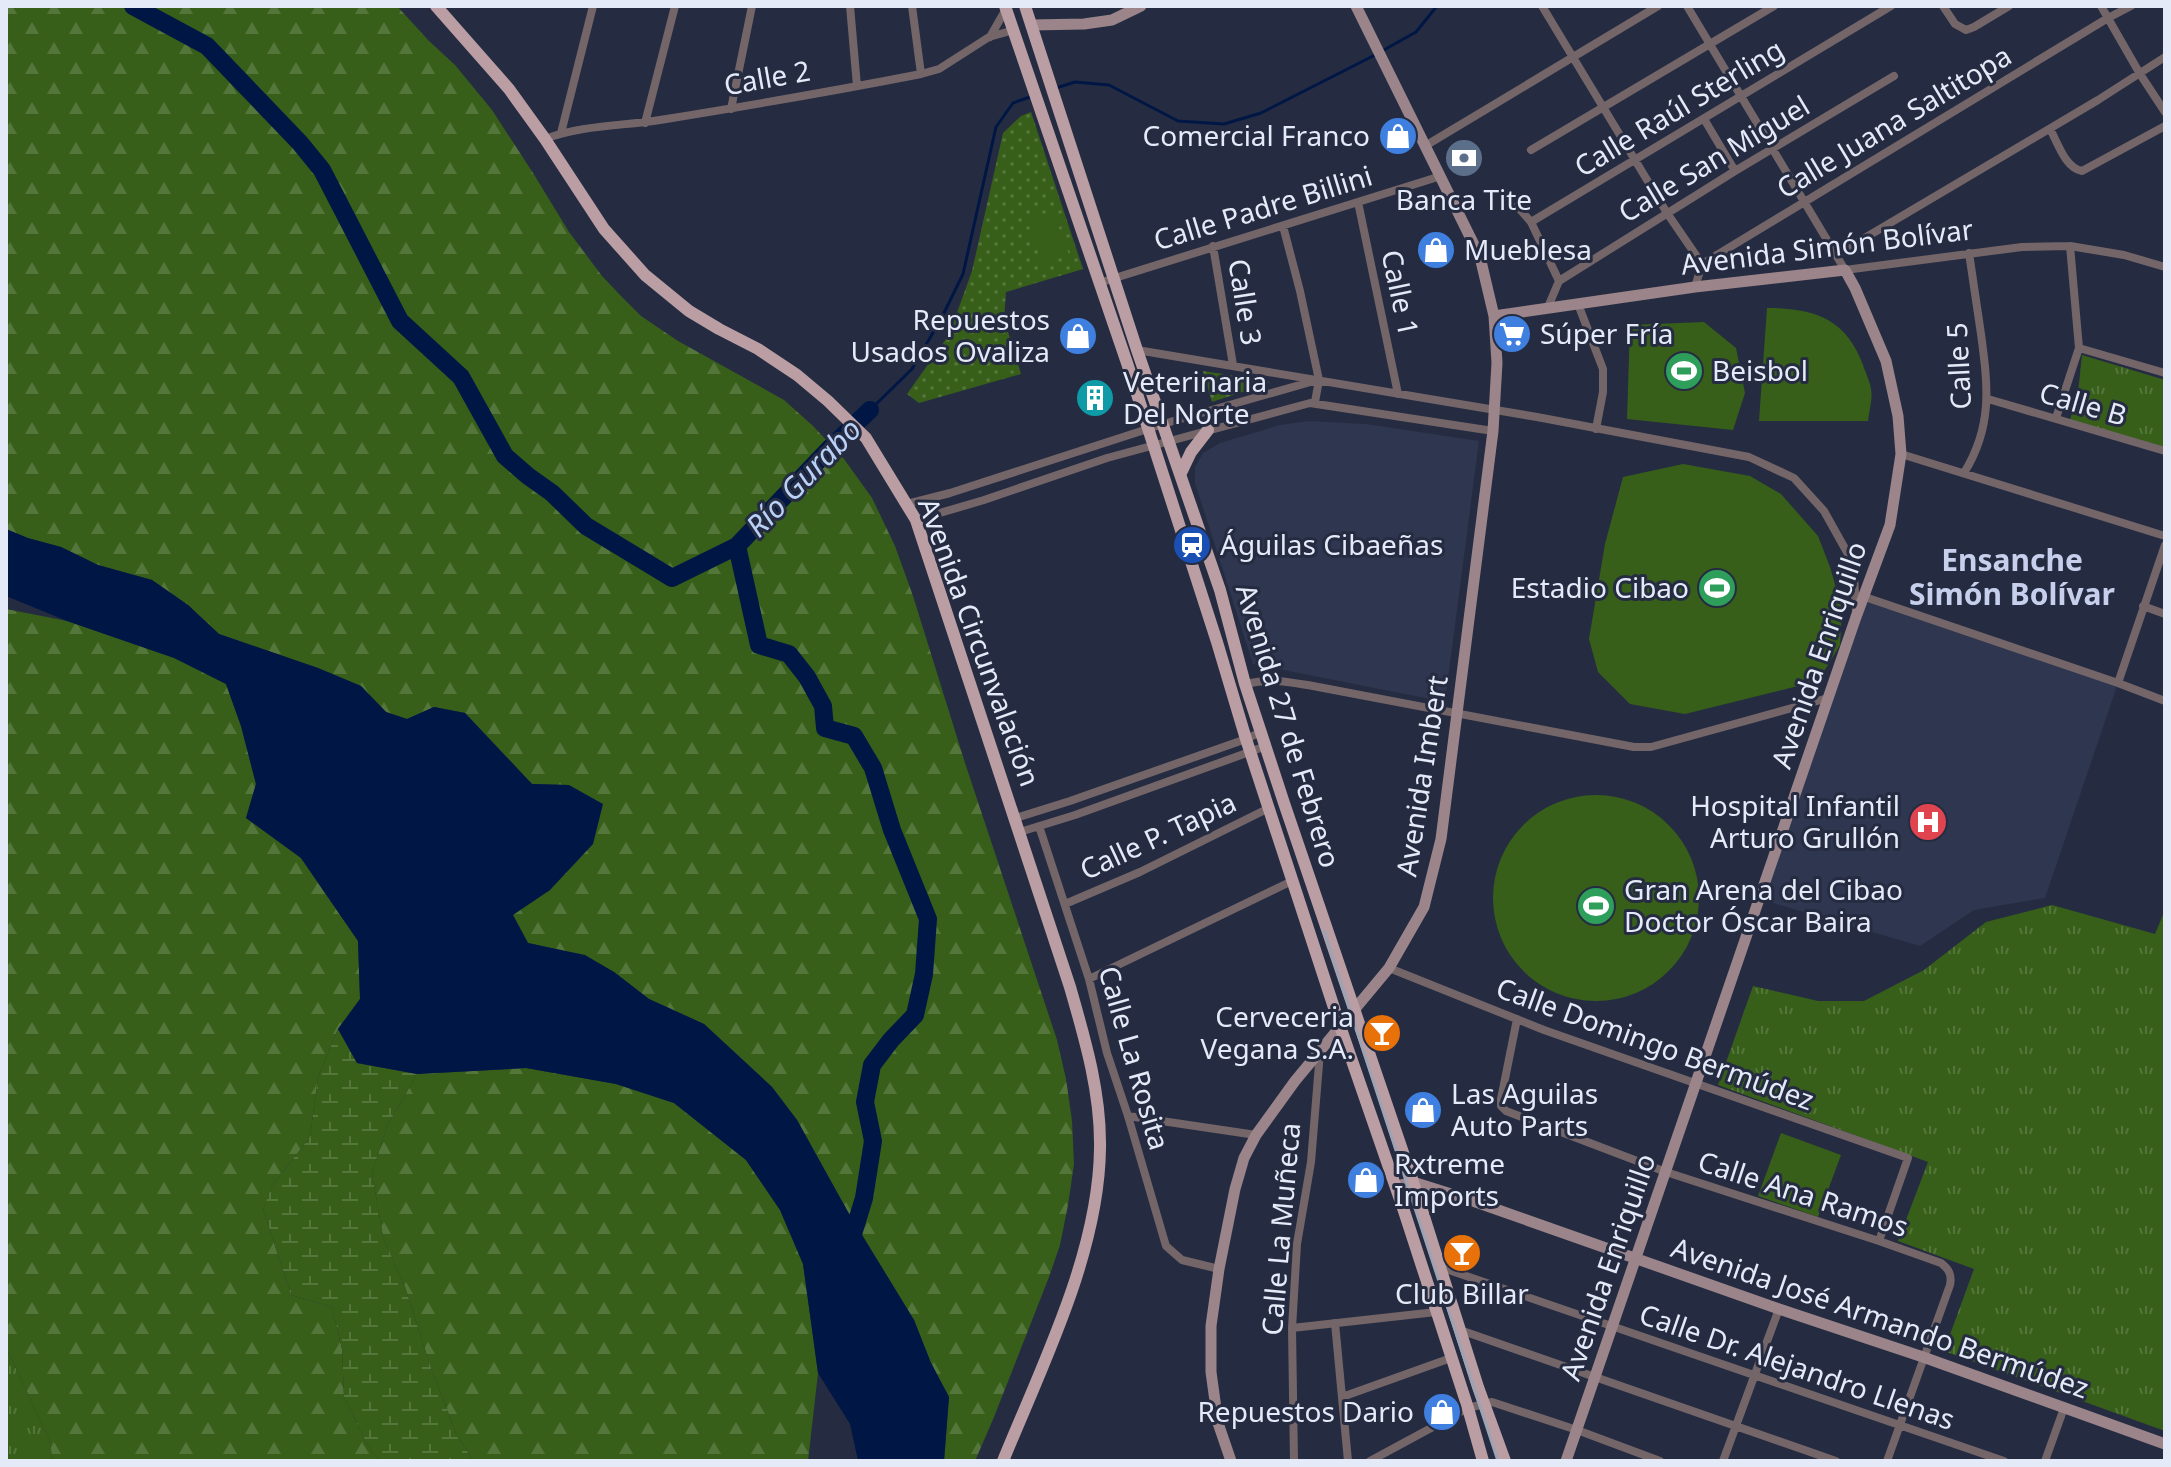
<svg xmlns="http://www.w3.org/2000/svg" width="2171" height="1467" font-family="'Noto Sans',sans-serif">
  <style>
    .built { fill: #2e3650 }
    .grass { fill: url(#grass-tufts) }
    .forest { fill: url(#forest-firs) }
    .wetland { fill: url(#wetland-marsh) }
    .park { fill: url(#park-dots) }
    .pitch { fill: #375f19 }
    .water { fill: #001746 }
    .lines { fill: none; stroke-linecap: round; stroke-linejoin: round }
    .stream { stroke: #001746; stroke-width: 3 }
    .river { stroke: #001746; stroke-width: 18 }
    .street { stroke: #746668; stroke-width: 8 }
    .secondary { stroke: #9b858a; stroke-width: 11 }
    .primary { stroke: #ba9ea3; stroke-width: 12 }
    .rail { stroke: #9ea3b4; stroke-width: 3 }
    .labels { text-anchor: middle; stroke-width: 6; stroke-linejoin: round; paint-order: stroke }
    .street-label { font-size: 28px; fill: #e5eaf8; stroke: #252c41 }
    .poi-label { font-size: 28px; fill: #e5eaf8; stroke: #252c41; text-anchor: start }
    .water-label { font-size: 30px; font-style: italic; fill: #bad1f7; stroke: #252c41 }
    .neighbourhood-label { font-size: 30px; font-weight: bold; fill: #c6cfeb; stroke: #252c41 }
  </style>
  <defs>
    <pattern id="grass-tufts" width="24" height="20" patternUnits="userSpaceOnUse" patternTransform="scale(2)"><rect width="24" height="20" fill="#375f19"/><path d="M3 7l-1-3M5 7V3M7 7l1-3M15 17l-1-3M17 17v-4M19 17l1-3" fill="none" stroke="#54763b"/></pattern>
    <pattern id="forest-firs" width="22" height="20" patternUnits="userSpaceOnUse" patternTransform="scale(2)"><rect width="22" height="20" fill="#375f19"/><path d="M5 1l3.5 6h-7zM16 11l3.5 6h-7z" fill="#54763b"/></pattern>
    <pattern id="wetland-marsh" width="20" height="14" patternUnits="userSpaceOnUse" patternTransform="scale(2)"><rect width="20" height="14" fill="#375f19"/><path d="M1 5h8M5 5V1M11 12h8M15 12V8" fill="none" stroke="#54763b"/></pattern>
    <pattern id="park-dots" width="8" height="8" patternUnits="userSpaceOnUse" patternTransform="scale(2)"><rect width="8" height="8" fill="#375f19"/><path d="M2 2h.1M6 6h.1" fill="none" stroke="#54763b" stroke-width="1.8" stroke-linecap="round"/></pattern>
  </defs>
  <rect width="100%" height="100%" fill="#252c41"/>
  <path class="built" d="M 1309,421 L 1366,424 L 1479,441 L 1445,702 L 1253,664 L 1195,483 L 1195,467 L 1203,453 L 1220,443 L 1280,425 Z
    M 1865,597 L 2118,683 L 2045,898 L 1974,910 L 1920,946 L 1766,901 L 1760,897 Z"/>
  <path class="grass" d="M 2082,355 L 2165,380 L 2165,449 L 2070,420 L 2078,393 Z
    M 2052,905 L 2155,934 L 2165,910 L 2165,1431 L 1944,1351 L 1974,1269 L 1898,1241 L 1928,1162 L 1718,1085 L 1753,986 L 1818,1001 L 1864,1001 L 1924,970 L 1986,922 Z
    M 6,1347 L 49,1439 L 53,1461 L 6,1461 Z"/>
  <path class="forest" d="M 6,6 L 397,6 L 429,41 L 455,65 L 492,110 L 533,173 L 569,232 L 602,276 L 620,295 L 641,316 L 678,341 L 784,400 L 813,426 L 844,459 L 872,498 L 895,546 L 913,596 L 965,763 L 1057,1040 L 1066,1079 L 1072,1121 L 1074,1164 L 1068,1205 L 1060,1245 L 1049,1277 L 994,1417 L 975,1461 L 944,1461 L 949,1397 L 931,1363 L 914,1320 L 848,1212 L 797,1120 L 772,1087 L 704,1024 L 649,999 L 614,972 L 585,956 L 528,943 L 512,914 L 550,890 L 569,785 L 532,784 L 465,713 L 434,707 L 407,719 L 386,712 L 361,686 L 318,668 L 219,634 L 188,605 L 152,580 L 98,565 L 61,547 L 27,538 L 6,529 Z
    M 6,609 L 67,621 L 175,658 L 226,684 L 241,726 L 256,784 L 246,818 L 301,858 L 358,941 L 360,999 L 338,1029 L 318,1077 L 310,1137 L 272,1186 L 263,1209 L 291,1295 L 332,1307 L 342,1349 L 344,1397 L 367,1444 L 379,1461 L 53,1461 L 49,1439 L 6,1347 Z
    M 526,1068 L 616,1084 L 674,1103 L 746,1160 L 780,1210 L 803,1264 L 818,1373 L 808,1461 L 473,1461 L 456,1433 L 431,1368 L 405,1287 L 383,1237 L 372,1173 L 387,1126 L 417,1074 Z"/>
  <path class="wetland" d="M 338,1029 L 357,1063 L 417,1074 L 387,1126 L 372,1173 L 383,1237 L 405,1287 L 431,1368 L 456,1433 L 473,1461 L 379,1461 L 367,1444 L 344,1397 L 342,1349 L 332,1307 L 291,1295 L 263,1209 L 272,1186 L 310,1137 L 318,1077 Z"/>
  <path class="park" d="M 1031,112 L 1083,269 L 1006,292 L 1004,319 L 1021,374 L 919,403 L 907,394 L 949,335 L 972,271 L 1003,133 L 1021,116 Z
    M 1203,371 L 1268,381 L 1269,383 L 1212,402 Z"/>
  <path class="pitch" d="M 1053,211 L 1069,255 L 1043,264 L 1027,220 Z
    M 1767,308 C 1813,308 1846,318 1863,365 C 1865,372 1870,381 1871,389 C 1873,398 1869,411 1868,421 L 1759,421 Z
    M 1704,322 L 1736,348 L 1745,393 L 1733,430 L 1627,419 L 1630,325 Z
    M 1683,464 L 1750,476 L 1781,494 L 1818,536 L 1830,567 L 1842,609 L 1840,645 L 1818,681 L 1685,714 L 1630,704 L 1598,672 L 1589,639 L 1605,544 L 1623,477 Z
    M1493 898a103 103 0 1 1 206 0a103 103 0 1 1-206 0Z
    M 1781,1133 L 1841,1155 L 1818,1217 L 1758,1196 Z"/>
  <path class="water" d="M 6,529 L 28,538 L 61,547 L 98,565 L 152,580 L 188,605 L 219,634 L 318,668 L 361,686 L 386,712 L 407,719 L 434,707 L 465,713 L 532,784 L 569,785 L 603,804 L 593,844 L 550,890 L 513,915 L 528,943 L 585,955 L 614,972 L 649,999 L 704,1024 L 772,1087 L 797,1120 L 848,1212 L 914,1320 L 931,1363 L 949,1397 L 944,1461 L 858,1461 L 850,1424 L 818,1373 L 803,1264 L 780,1210 L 746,1160 L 674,1103 L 616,1084 L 526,1068 L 417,1074 L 357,1063 L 338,1029 L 360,999 L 358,941 L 301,858 L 246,818 L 256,784 L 241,726 L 226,684 L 174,658 L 67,621 L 6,596 Z"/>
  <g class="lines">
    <path class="stream" d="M 1382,51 L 1416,32 L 1437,6
      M 1056,88 L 1075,82 L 1109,85 L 1178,121 L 1224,124 L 1261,113 L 1375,55
      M 870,410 L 912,369 L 942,317 L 963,274 L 996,127 L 1013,103 L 1030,97"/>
    <path class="river" d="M 133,6 L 207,46 L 300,143 L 322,170 L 400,321 L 461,377 L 505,456 L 528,476 L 552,493 L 586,526 L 672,578 L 737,546 L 759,645 L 789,654 L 807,677 L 823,706 L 825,728 L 854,736 L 873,768 L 892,830 L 928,919 L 924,974 L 915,1015 L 891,1040 L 872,1065 L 865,1102 L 873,1141 L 864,1198 L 849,1247
      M 737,546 L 830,448 L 870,410"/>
    <path class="street" d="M 850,6 L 857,86
      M 912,6 L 921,74
      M 1542,6 L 1667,213 L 1702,264
      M 1687,6 L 1845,270 L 2022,247 L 2070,246 L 2124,255 L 2165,267
      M 1943,6 L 1955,24 L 1966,30 L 1974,27 L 2009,6
      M 2101,6 L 2140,74 L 2165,112
      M 990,37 L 1006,9
      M 731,109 L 752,6
      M 1704,119 L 1735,171
      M 645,123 L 675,6
      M 2050,129 C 2058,143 2065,168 2082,171 L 2165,126
      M 561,133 L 593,6
      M 545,139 C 581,125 623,126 660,120 C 747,106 834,91 921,74 L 939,69 L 989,37 L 1014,30
      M 1425,146 L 1658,6
      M 1531,150 L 1774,6
      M 1358,202 L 1398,394
      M 1517,206 L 1531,222 L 1559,281 L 1548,307
      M 1531,222 L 1891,6
      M 1283,226 L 1300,291 L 1319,380 L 1315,402
      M 1213,246 L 1233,365
      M 1836,255 L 2098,100 L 2165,57
      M 1559,281 L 1735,171 L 1894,76
      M 1099,283 L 1441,176
      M 1695,287 L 1702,264 L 2108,18 L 2131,6
      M 1578,304 L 1603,369 L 1603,392 L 1596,429
      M 2079,348 L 2165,373
      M 1137,350 L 1537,417 L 1749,457 L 1794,478 L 1824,511 L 1848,554 L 1854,575 L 1856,611
      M 1988,399 L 2165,451
      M 2056,418 L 2079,348 L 2070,246
      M 1901,454 L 2165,536
      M 1964,473 C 1993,426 1988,386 1981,334 C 1977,307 1973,280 1969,253
      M 907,504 L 950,493 L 1163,424 L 1314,381
      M 916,520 L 984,500 L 1107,458 L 1310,403 L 1493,431
      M 1865,597 L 2118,683 L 2165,701
      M 2143,606 L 2165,614
      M 2118,683 L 2165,545
      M 1245,684 C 1271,678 1287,682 1313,686 L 1634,747 L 1651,747 L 1828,698
      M 1016,818 L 1070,801 L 1246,739 L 1261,732
      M 1039,826 L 1089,979 L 1107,1053 L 1128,1116 L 1166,1246 L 1182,1260 L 1219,1269
      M 1020,832 L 1075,815 L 1266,746
      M 1065,904 L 1140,872 L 1269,808
      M 1389,968 L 1544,1030 L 1908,1158 L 1879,1241
      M 1089,979 L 1292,881
      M 1517,1019 L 1501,1099 L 1501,1106 L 1506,1111 L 1666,1172 L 1879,1241 L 1941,1263 C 1949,1269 1952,1275 1950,1285 L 1887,1461
      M 1128,1116 L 1256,1135
      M 1440,1267 L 2004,1461
      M 1335,1323 L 1348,1461
      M 1292,1328 L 1436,1312
      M 1460,1330 L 1836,1461
      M 1342,1397 L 1451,1358
      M 1294,1461 L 1292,1328 L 1297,1244 L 1311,1162 L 1320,1052
      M 1370,1461 L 1468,1408 L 1492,1402 L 1577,1430 L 1660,1461
      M 1723,1461 L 1779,1309
      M 2045,1461 L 2064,1408"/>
    <path class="secondary" d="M 1031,25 L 1084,24 L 1112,20 L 1141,6
      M 1494,316 L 1695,287 L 1845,270 L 1855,288 L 1886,361 L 1898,416 L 1901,454 L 1890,525 L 1856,617 L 1566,1461
      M 1396,1186 L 1413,1182 L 1470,1200 L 1779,1309 L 1923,1357 L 2165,1444
      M 1231,1461 L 1218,1423 L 1211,1372 L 1211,1326 L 1219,1269 L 1235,1189 L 1244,1158 L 1256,1135 L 1295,1081 L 1389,968 L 1424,907 L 1441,839 L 1493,431 L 1497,363 L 1494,316 L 1480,257 L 1356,6"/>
    <path class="primary" d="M 436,6 L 509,89 L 545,139 L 604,229 L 645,275 L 689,311 L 719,329 L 758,349 L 797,375 L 828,401 L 866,438 L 916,520 L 1070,987 C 1085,1039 1101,1093 1100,1148 C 1099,1253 1042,1365 1003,1461
      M 1005,6 L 1127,363 L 1217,642 L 1246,739 L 1340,1026 L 1404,1211 L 1468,1408 L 1483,1461
      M 1025,6 L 1137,350 L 1220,590 L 1245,684 L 1284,803 L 1413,1182 L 1478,1387 L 1505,1461
      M 1181,473 L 1191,452 L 1208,430"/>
    <path class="rail" d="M 1324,931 L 1498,1461"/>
  </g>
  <defs>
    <g id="shop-disc" transform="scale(2)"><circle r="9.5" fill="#3f7fe0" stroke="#252c41"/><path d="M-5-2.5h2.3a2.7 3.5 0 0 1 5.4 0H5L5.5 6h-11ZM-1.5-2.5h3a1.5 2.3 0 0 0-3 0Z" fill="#fff"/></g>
    <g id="bank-disc" transform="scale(2)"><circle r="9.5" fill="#5c6f8a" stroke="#252c41"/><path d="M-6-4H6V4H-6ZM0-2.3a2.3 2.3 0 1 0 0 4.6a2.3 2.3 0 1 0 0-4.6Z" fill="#fff"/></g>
    <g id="supermarket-disc" transform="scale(2)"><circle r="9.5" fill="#3f7fe0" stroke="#252c41"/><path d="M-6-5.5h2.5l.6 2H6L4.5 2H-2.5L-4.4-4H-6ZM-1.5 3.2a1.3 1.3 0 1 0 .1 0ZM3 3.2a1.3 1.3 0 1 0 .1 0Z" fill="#fff"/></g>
    <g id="stadium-disc" transform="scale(2)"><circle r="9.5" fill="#2e9e5b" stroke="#252c41"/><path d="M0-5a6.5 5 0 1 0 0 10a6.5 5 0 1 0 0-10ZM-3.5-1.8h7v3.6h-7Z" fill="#fff"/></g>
    <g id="building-disc" transform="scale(2)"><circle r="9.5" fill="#0f9aa8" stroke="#252c41"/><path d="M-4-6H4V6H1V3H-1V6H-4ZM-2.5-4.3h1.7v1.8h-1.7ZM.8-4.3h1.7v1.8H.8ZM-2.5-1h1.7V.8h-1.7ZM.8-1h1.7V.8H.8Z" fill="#fff"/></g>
    <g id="station-disc" transform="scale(2)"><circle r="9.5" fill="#1a4fb4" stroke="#252c41"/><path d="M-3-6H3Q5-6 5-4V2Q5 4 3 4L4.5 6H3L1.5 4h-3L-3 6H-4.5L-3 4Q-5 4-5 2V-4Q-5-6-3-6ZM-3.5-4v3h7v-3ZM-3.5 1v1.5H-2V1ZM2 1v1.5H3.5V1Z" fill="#fff"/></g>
    <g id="hospital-disc" transform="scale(2)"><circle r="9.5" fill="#e0444e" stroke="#252c41"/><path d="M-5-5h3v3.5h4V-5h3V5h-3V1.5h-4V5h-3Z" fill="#fff"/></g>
    <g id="bar-disc" transform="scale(2)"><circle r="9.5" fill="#e8710a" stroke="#252c41"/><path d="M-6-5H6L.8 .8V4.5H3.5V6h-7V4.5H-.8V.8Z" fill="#fff"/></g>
  </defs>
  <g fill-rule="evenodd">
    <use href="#shop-disc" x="1398" y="136"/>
    <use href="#bank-disc" x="1464" y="158"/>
    <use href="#shop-disc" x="1436" y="250"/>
    <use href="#supermarket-disc" x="1512" y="334"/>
    <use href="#shop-disc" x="1078" y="336"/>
    <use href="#stadium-disc" x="1684" y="371"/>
    <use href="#building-disc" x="1095" y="398"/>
    <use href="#station-disc" x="1192" y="545"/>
    <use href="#stadium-disc" x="1717" y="588"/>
    <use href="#hospital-disc" x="1928" y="822"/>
    <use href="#stadium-disc" x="1596" y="906"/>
    <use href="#bar-disc" x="1382" y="1033"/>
    <use href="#shop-disc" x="1423" y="1110"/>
    <use href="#shop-disc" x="1366" y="1180"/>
    <use href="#bar-disc" x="1462" y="1253"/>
    <use href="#shop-disc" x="1442" y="1412"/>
  </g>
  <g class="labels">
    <g class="street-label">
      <text transform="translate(767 78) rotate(-10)" y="10">Calle 2</text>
      <text transform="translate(1679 108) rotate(-31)" y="10">Calle Raúl Sterling</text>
      <text transform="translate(1894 122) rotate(-31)" y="10">Calle Juana Saltitopa</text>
      <text transform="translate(1714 159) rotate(-31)" y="10">Calle San Miguel</text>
      <text transform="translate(1263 208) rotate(-17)" y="10">Calle Padre Billini</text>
      <text transform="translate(1827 247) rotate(-7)" y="10">Avenida Simón Bolívar</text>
      <text transform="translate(1400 293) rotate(78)" y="10">Calle 1</text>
      <text transform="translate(1245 302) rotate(81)" y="10">Calle 3</text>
      <text transform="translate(1959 366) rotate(-93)" y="10">Calle 5</text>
      <text transform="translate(2083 404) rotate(16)" y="10">Calle B</text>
      <text transform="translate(979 642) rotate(70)" y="10">Avenida Circunvalación</text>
      <text transform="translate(1819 655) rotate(-71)" y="10">Avenida Enriquillo</text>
      <text transform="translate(1288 726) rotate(73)" y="10">Avenida 27 de Febrero</text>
      <text transform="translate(1422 776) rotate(-81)" y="10">Avenida Imbert</text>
      <text transform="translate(1158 836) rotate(-25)" y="10">Calle P. Tapia</text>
      <text transform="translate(1655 1044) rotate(20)" y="10">Calle Domingo Bermúdez</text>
      <text transform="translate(1134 1058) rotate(74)" y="10">Calle La Rosita</text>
      <text transform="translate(1803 1194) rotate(18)" y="10">Calle Ana Ramos</text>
      <text transform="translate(1281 1229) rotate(-85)" y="10">Calle La Muñeca</text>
      <text transform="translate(1608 1267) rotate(-71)" y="10">Avenida Enriquillo</text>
      <text transform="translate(1880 1318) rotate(19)" y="10">Avenida José Armando Bermúdez</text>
      <text transform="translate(1797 1367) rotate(19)" y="10">Calle Dr. Alejandro Llenas</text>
    </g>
    <g class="poi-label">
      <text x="1370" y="146" text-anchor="end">Comercial Franco</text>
      <text x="1464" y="210" text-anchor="middle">Banca Tite</text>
      <text x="1464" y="260">Mueblesa</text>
      <text x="1050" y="330" text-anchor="end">Repuestos<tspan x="1050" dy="32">Usados Ovaliza</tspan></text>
      <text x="1540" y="344">Súper Fría</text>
      <text x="1712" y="381">Beisbol</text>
      <text x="1123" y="392">Veterinaria<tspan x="1123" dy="32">Del Norte</tspan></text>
      <text x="1220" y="555">Águilas Cibaeñas</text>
      <text x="1689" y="598" text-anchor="end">Estadio Cibao</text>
      <text x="1900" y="816" text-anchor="end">Hospital Infantil<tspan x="1900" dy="32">Arturo Grullón</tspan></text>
      <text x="1624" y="900">Gran Arena del Cibao<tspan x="1624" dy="32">Doctor Óscar Baira</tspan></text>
      <text x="1354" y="1027" text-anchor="end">Cerveceria<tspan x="1354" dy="32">Vegana S.A.</tspan></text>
      <text x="1451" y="1104">Las Aguilas<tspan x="1451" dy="32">Auto Parts</tspan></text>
      <text x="1394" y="1174">Rxtreme<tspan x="1394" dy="32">Imports</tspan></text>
      <text x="1462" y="1304" text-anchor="middle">Club Billar</text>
      <text x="1414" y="1422" text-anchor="end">Repuestos Dario</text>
    </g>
    <g class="water-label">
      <text transform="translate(804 478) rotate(-46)" y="10">Río Gurabo</text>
    </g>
    <g class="neighbourhood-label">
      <text x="2012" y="571">Ensanche<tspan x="2012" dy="34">Simón Bolívar</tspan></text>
    </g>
  </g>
  <rect width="2171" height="1467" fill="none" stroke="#e5eaf8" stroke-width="16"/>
</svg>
